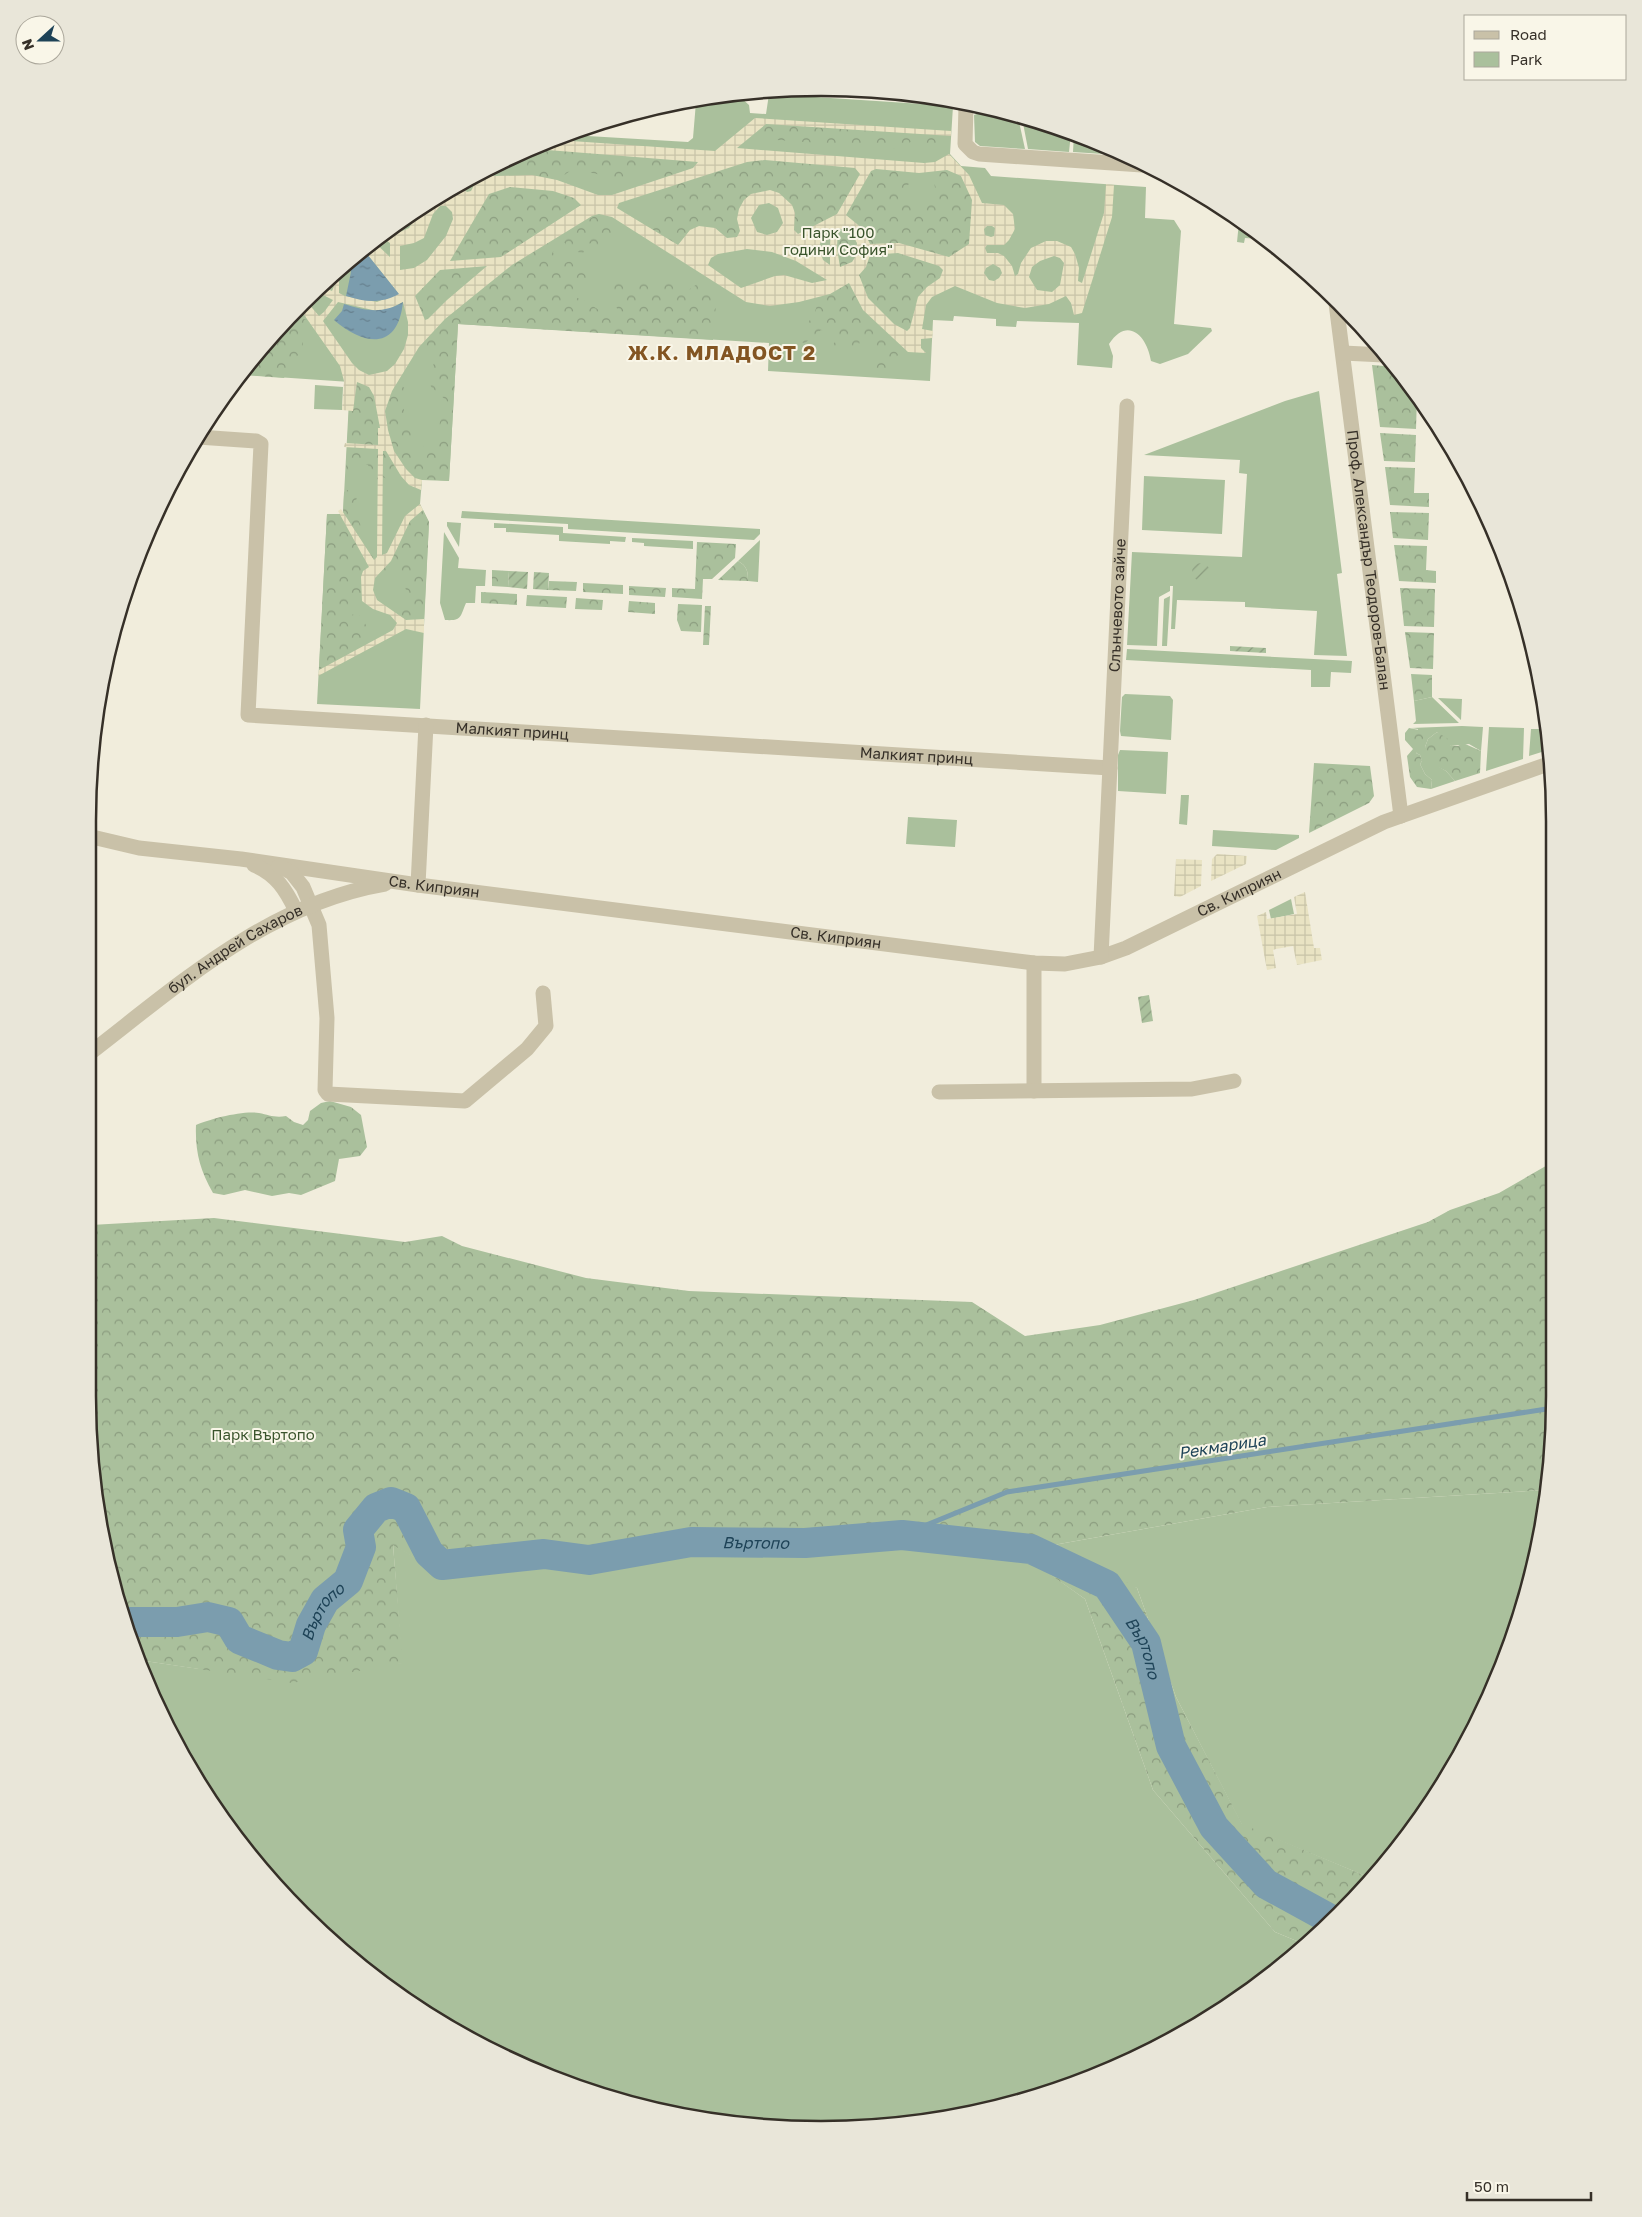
<svg xmlns="http://www.w3.org/2000/svg" width="1642" height="2217" font-family="'Golos Text',sans-serif">
  <style>
    .green { fill: #aac09c }
    .forest { fill: url(#forest-crowns) }
    .garden { fill: url(#garden-furrows) }
    .plaza { fill: url(#plaza-grid); fill-rule: evenodd }
    .water { fill: url(#water-ripples) }
    .lines { fill: none; stroke-linecap: round; stroke-linejoin: round }
    .stream { stroke: #7b9dae; stroke-width: 5 }
    .river { stroke: #7b9dae; stroke-width: 30 }
    .minor { stroke: #c9c1a8; stroke-width: 15 }
    .labels { text-anchor: middle; stroke-width: 4; stroke-linejoin: round; paint-order: stroke }
    .park-label { font-size: 15px; fill: #3a542c; stroke: #f9f6e8 }
    .street-label { font-size: 15px; fill: #363028; stroke: #f9f6e8 }
    .water-label { font-size: 16px; font-style: italic; fill: #1e4357; stroke: #f9f6e8 }
    .district-label { font-size: 20px; font-weight: bold; letter-spacing: 1px; fill: #835522; stroke: #f9f6e8 }
    .rim { fill: none; stroke: #363028; stroke-width: 2.5 }
  </style>
  <defs>
    <pattern id="forest-crowns" width="20" height="18" patternUnits="userSpaceOnUse" patternTransform="scale(1.25)"><rect width="20" height="18" fill="#aac09c"/><path d="M2 6a3 3 0 1 1 6 0M12 15a3 3 0 1 1 6 0" fill="none" stroke="#8b9c7f"/></pattern>
    <pattern id="garden-furrows" width="10" height="10" patternUnits="userSpaceOnUse" patternTransform="scale(1.25)"><rect width="10" height="10" fill="#aac09c"/><path d="M-1 1l2-2M0 10L10 0M9 11l2-2" fill="none" stroke="#8b9c7f"/></pattern>
    <pattern id="plaza-grid" width="8" height="8" patternUnits="userSpaceOnUse" patternTransform="scale(1.25)"><rect width="8" height="8" fill="#e9e3c3"/><path d="M0 4h8M4 0v8" fill="none" stroke="#c8c3a8"/></pattern>
    <pattern id="water-ripples" width="26" height="14" patternUnits="userSpaceOnUse" patternTransform="scale(1.25)"><rect width="26" height="14" fill="#7b9dae"/><path d="M2 4q2-2 4 0t4 0M15 11q2-2 4 0t4 0" fill="none" stroke="#66808e"/></pattern>
  </defs>
  <rect width="100%" height="100%" fill="#f1eddc"/>
  <path class="green" d="M 769,94 L 953,106 L 950,154 L 961,166 L 985,168 L 991,176 L 1146,187 L 1145,218 L 1174,220 L 1181,231 L 1174,324 L 1211,328 L 1212,331 L 1188,354 L 1160,364 L 1151,361 C 1147,335 1127,316 1109,344 L 1113,356 L 1112,368 L 1077,365 L 1079,323 L 1017,321 L 1016,327 L 996,326 L 996,319 L 954,316 L 953,321 L 933,320 L 930,381 L 768,371 L 769,343 L 458,324 L 449,481 L 422,480 L 420,504 L 429,522 L 420,709 L 317,704 L 327,514 L 343,514 L 350,382 L 245,375 L 270,337 L 374,239 L 496,163 L 571,135 L 688,142 L 693,138 L 696,102 L 738,95 L 749,105 L 750,113 L 766,114 Z
    M 987,110 L 1018,117 L 1025,149 L 980,146 L 975,142 L 974,115 Z
    M 1022,118 L 1057,126 L 1071,133 L 1069,152 L 1028,149 Z
    M 1074,134 L 1119,155 L 1073,152 Z
    M 1239,222 L 1268,243 L 1268,244 L 1259,243 L 1259,239 L 1245,238 L 1244,243 L 1237,242 Z
    M 315,385 L 343,387 L 342,410 L 314,409 Z
    M 1319,391 L 1342,573 L 1337,574 L 1347,656 L 1314,655 L 1317,611 L 1245,607 L 1245,602 L 1177,600 L 1175,629 L 1171,629 L 1173,586 L 1170,586 L 1170,591 L 1159,597 L 1157,646 L 1127,645 L 1132,552 L 1242,557 L 1247,474 L 1239,473 L 1240,460 L 1144,455 L 1285,401 Z
    M 1144,476 L 1225,480 L 1222,534 L 1142,530 Z
    M 462,511 L 760,529 L 760,534 L 754,540 L 568,529 L 568,524 L 461,518 Z
    M 447,522 L 461,523 L 459,547 L 447,526 Z
    M 494,523 L 563,527 L 563,533 L 626,537 L 625,542 L 610,541 L 610,544 L 559,541 L 559,535 L 506,532 L 506,528 L 494,528 Z
    M 444,532 L 459,558 L 458,568 L 486,570 L 485,586 L 476,586 L 475,603 L 466,603 C 460,617 462,621 445,620 L 440,603 Z
    M 632,538 L 693,541 L 693,549 L 644,546 L 644,543 L 632,542 Z
    M 760,540 L 758,582 L 748,581 C 748,571 747,566 738,561 Z
    M 1170,596 L 1167,646 L 1162,646 L 1164,599 Z
    M 1127,649 L 1352,661 L 1351,673 L 1331,672 L 1330,687 L 1311,687 L 1311,670 L 1126,660 Z
    M 1125,694 L 1170,696 L 1173,700 L 1171,740 L 1121,736 L 1120,731 L 1122,697 Z
    M 1432,697 L 1459,723 L 1413,724 L 1416,721 L 1414,701 Z
    M 1438,698 L 1462,699 L 1461,720 Z
    M 1462,726 L 1483,727 L 1481,751 L 1469,744 L 1451,746 L 1437,732 L 1428,739 L 1425,747 L 1436,756 L 1436,765 L 1446,771 L 1455,781 L 1431,789 L 1432,780 L 1425,774 L 1420,764 L 1422,761 L 1420,755 L 1416,753 L 1418,748 L 1418,729 L 1411,728 Z
    M 1489,727 L 1524,728 L 1523,759 L 1486,771 Z
    M 1531,729 L 1548,729 L 1548,750 L 1529,756 Z
    M 1120,750 L 1168,752 L 1166,794 L 1118,791 L 1118,755 Z
    M 1181,795 L 1189,795 L 1187,825 L 1179,824 Z
    M 908,817 L 957,820 L 955,847 L 906,844 Z
    M 1213,830 L 1299,835 L 1299,838 L 1276,850 L 1212,846 Z
    M 1291,899 L 1294,914 L 1271,919 L 1269,910 Z
    M 1545,1490 L 1529,1586 L 1479,1721 L 1373,1879 L 1242,1825 L 1176,1697 L 1137,1588 L 1029,1559 L 1085,1599 L 1153,1790 L 1275,1932 L 1304,1944 L 1268,1978 L 1188,2031 L 1102,2074 L 1011,2104 L 916,2123 L 821,2129 L 725,2123 L 631,2104 L 497,2054 L 414,2006 L 337,1947 L 269,1879 L 211,1803 L 143,1677 L 138,1660 L 200,1669 L 402,1663 L 393,1544 L 442,1574 L 544,1554 L 589,1560 L 691,1542 L 805,1543 L 902,1535 L 1031,1549 L 1267,1507 Z"/>
  <path class="forest" d="M 766,124 L 941,136 L 936,143 L 928,144 L 924,150 L 912,141 L 901,149 L 777,140 L 758,131 Z
    M 535,149 L 697,160 L 698,162 L 696,166 L 662,178 L 643,161 L 637,163 L 638,175 L 616,178 L 573,169 L 557,180 L 527,175 L 523,166 L 508,164 L 504,160 Z
    M 765,160 L 855,168 L 860,173 L 837,214 L 798,234 L 794,230 L 796,223 L 786,198 C 761,179 728,200 740,231 L 737,237 L 727,238 L 723,233 L 686,235 L 680,244 L 676,245 L 647,228 L 649,217 L 656,212 L 662,212 L 666,208 L 666,200 L 662,195 L 663,189 L 747,162 Z
    M 873,170 L 908,172 L 909,184 L 904,188 L 905,195 L 913,204 L 918,201 L 934,199 L 936,196 L 934,180 L 943,170 L 952,171 L 961,176 L 971,195 L 972,206 L 969,245 L 949,257 L 899,243 L 869,244 L 863,229 L 846,215 Z
    M 510,187 C 526,186 573,190 581,205 L 474,276 L 425,320 L 414,296 L 452,258 L 489,194 Z
    M 599,214 L 612,217 L 616,237 L 611,245 L 595,247 L 592,243 L 588,244 L 583,253 L 567,250 L 565,243 L 560,242 L 558,235 Z
    M 838,228 L 850,232 L 857,243 C 858,256 853,264 840,267 Z
    M 550,240 L 554,247 L 553,253 L 564,263 L 575,260 L 591,275 L 591,283 L 584,288 L 574,285 L 575,297 L 585,301 L 616,321 L 621,316 L 610,295 L 612,285 L 622,279 L 633,278 L 651,286 L 668,282 L 687,291 L 700,282 C 723,294 714,316 713,340 L 458,324 L 449,481 L 415,478 C 397,464 384,433 386,410 C 387,399 393,390 398,381 L 407,391 L 407,399 L 402,405 L 409,422 L 414,451 L 417,455 L 422,452 L 424,441 L 431,439 L 440,441 L 437,431 L 447,401 L 431,387 L 429,375 L 435,361 L 427,351 L 419,347 C 459,305 502,271 550,240 Z
    M 898,253 L 939,266 L 943,270 L 940,278 L 918,297 L 910,328 L 907,331 C 887,328 865,293 859,275 L 868,262 L 870,255 Z
    M 849,283 L 863,310 L 899,343 L 901,349 C 894,362 888,374 872,371 L 867,363 L 877,356 L 870,347 L 868,339 L 864,338 L 860,341 L 856,354 L 852,354 L 844,348 L 832,351 L 831,347 L 835,342 L 834,336 L 821,330 L 805,343 L 798,342 L 799,337 L 815,312 L 819,297 Z
    M 292,316 L 311,321 L 302,332 L 303,349 L 292,362 L 284,378 L 245,375 L 245,369 L 270,337 Z
    M 1372,365 L 1396,367 L 1417,396 L 1416,429 L 1380,427 Z
    M 357,382 L 369,387 L 374,396 L 387,454 L 399,474 L 391,480 L 382,477 L 374,481 L 368,465 L 363,465 L 357,471 L 351,473 L 346,469 L 349,410 L 353,410 L 355,384 Z
    M 1380,433 L 1416,435 L 1415,462 L 1384,461 Z
    M 1385,467 L 1415,468 L 1414,493 L 1429,493 L 1429,507 L 1390,505 Z
    M 362,486 C 361,491 359,492 357,497 C 354,506 357,518 361,526 L 357,531 L 376,549 L 376,557 L 363,571 L 361,596 L 347,610 L 350,615 L 357,614 C 363,617 365,623 368,630 L 363,635 L 365,644 L 319,670 L 327,514 L 343,514 L 344,492 L 352,488 Z
    M 423,510 L 429,522 L 424,619 C 411,622 404,619 395,611 L 407,593 L 402,578 L 393,573 L 382,576 L 379,571 L 391,561 L 410,521 Z
    M 1390,512 L 1429,513 L 1428,540 L 1393,538 Z
    M 697,542 L 736,544 L 735,558 L 712,579 L 703,579 L 702,599 L 672,597 L 672,588 L 695,589 Z
    M 1394,545 L 1427,546 L 1426,570 L 1436,571 L 1436,583 L 1399,581 Z
    M 738,561 C 747,566 748,571 748,581 L 718,580 Z
    M 492,570 L 509,571 L 508,587 L 492,586 Z
    M 549,581 L 577,582 L 576,591 L 548,590 Z
    M 583,583 L 623,585 L 623,594 L 583,592 Z
    M 629,586 L 666,588 L 665,597 L 629,595 Z
    M 1400,588 L 1435,589 L 1434,627 L 1404,626 Z
    M 481,592 L 517,594 L 517,605 L 481,603 Z
    M 527,595 L 567,597 L 566,608 L 526,606 Z
    M 576,598 L 603,600 L 602,610 L 575,609 Z
    M 629,601 L 655,603 L 655,614 L 628,612 Z
    M 678,604 L 702,605 L 701,632 L 681,631 L 677,620 Z
    M 705,606 L 711,606 L 709,645 L 703,645 Z
    M 1405,632 L 1434,633 L 1433,669 L 1410,668 Z
    M 1411,674 L 1432,675 L 1432,697 L 1414,701 Z
    M 1409,728 L 1424,731 L 1422,746 L 1416,753 L 1420,755 L 1422,761 L 1420,764 L 1425,774 L 1432,780 L 1431,789 L 1417,787 L 1410,777 L 1407,756 L 1413,749 L 1405,740 L 1405,733 Z
    M 1437,732 L 1448,739 L 1451,746 L 1458,746 L 1463,743 L 1481,751 L 1480,773 L 1455,781 L 1446,771 L 1436,766 L 1436,756 L 1429,757 L 1425,747 L 1428,739 Z
    M 1314,763 L 1370,766 L 1374,796 L 1369,803 L 1309,833 Z
    M 330,1101 L 351,1107 L 361,1115 L 367,1147 L 360,1156 L 339,1159 L 335,1181 L 301,1195 L 289,1193 L 272,1196 L 245,1190 L 224,1195 L 213,1193 C 200,1170 195,1152 196,1125 C 209,1119 244,1110 259,1113 C 269,1115 275,1118 286,1116 L 294,1122 L 303,1125 L 308,1120 L 310,1111 L 321,1103 Z
    M 1551,1163 L 1553,1444 L 1545,1490 L 1267,1507 L 1031,1549 L 902,1535 L 805,1543 L 691,1542 L 589,1560 L 544,1554 L 442,1574 L 393,1545 L 403,1663 L 292,1683 L 138,1660 L 113,1586 L 94,1492 L 91,1225 L 214,1218 L 405,1242 L 442,1236 L 462,1246 L 586,1278 L 689,1291 L 972,1302 L 1025,1336 L 1100,1325 L 1194,1300 L 1428,1222 L 1450,1210 L 1499,1193 Z
    M 1070,1552 L 1137,1588 L 1176,1697 L 1242,1824 L 1373,1879 L 1304,1944 L 1275,1932 L 1153,1790 L 1085,1599 L 1028,1559 Z"/>
  <path class="garden" d="M1192 572a9 9 0 1 1 18 0a9 9 0 1 1-18 0Z
    M 509,571 L 528,572 L 527,589 L 508,587 Z
    M 534,572 L 549,573 L 548,590 L 533,589 Z
    M 1230,646 L 1266,648 L 1266,653 L 1230,651 Z
    M 1149,995 L 1153,1021 L 1142,1023 L 1138,997 Z"/>
  <path class="plaza" d="M 755,118 L 951,131 L 951,136 L 766,124 L 737,148 L 924,163 L 935,162 L 949,154 L 969,175 L 982,203 L 1004,205 L 1013,214 L 1015,229 L 1009,240 L 1004,245 L 987,245 L 985,248 L 987,253 L 998,253 L 1004,256 L 1012,266 L 1015,276 L 1018,274 L 1021,263 L 1031,248 L 1046,241 L 1057,241 L 1071,247 L 1075,254 L 1079,268 L 1078,281 L 1082,283 L 1104,213 L 1106,184 L 1114,185 L 1112,217 L 1082,313 L 1074,315 L 1071,303 L 1066,296 L 1049,304 L 1025,308 L 997,303 L 955,286 L 932,297 L 926,305 L 922,329 L 933,331 L 932,338 L 921,339 L 921,348 L 926,353 L 908,352 L 863,310 L 849,283 L 830,294 L 799,302 L 770,306 L 746,302 L 612,217 L 599,214 L 592,216 L 512,265 L 445,319 L 419,347 L 392,391 L 385,411 L 388,430 L 394,451 L 406,469 L 415,478 L 422,480 L 421,490 L 409,485 L 401,476 L 386,451 L 383,451 L 382,555 L 387,553 L 405,516 L 420,504 L 423,510 L 410,521 L 391,561 L 375,578 L 373,590 L 377,600 L 406,620 L 424,619 L 424,633 L 406,629 L 318,676 L 319,670 L 393,630 L 397,623 L 390,615 L 373,609 L 362,601 L 361,577 L 363,571 L 369,567 L 338,511 L 341,509 L 374,560 L 377,557 L 378,449 L 344,447 L 345,443 L 378,445 L 378,428 L 380,428 L 374,396 L 369,387 L 357,382 L 353,411 L 342,410 L 344,381 L 340,366 L 300,309 L 307,302 L 319,316 L 324,312 L 333,300 L 317,292 L 323,287 L 332,291 L 335,284 L 334,277 L 339,272 L 339,293 L 345,296 L 377,302 L 398,293 L 363,249 L 373,241 L 390,257 L 390,243 L 380,236 L 391,229 L 400,232 L 409,228 L 414,220 L 414,215 L 460,186 L 467,192 L 471,191 L 480,174 L 489,168 L 490,173 L 494,176 L 532,175 L 557,180 L 598,195 L 612,195 L 693,168 L 698,162 L 535,149 L 557,140 L 715,151 ZM 765,160 L 855,168 L 860,174 L 837,214 L 798,234 L 794,230 L 795,213 L 792,205 L 779,193 L 770,190 L 751,194 L 744,200 L 739,209 L 737,219 L 740,231 L 737,237 L 727,238 L 715,228 L 699,226 L 690,230 L 678,245 L 617,208 L 619,203 L 747,162 ZM 876,169 L 919,173 L 947,170 L 961,176 L 972,200 L 969,244 L 949,257 L 899,243 L 870,244 L 863,229 L 846,215 L 871,171 ZM 510,187 L 553,191 L 574,198 L 581,205 L 501,257 L 450,261 L 489,194 ZM 769,203 L 778,208 L 783,223 L 777,232 L 767,235 L 757,232 L 751,218 L 759,205 ZM 440,206 L 446,206 L 452,212 L 453,219 L 446,236 L 427,260 L 414,268 L 400,270 L 400,246 L 414,243 L 424,238 L 433,214 ZM 987,226 L 992,226 L 995,228 L 994,236 L 991,237 L 985,235 L 984,229 ZM 838,228 L 850,232 L 857,243 L 856,256 L 852,262 L 840,267 L 837,248 ZM 831,229 L 830,247 L 830,265 L 823,260 L 819,248 L 822,236 ZM 747,249 L 772,252 L 796,261 L 827,280 L 812,283 L 784,275 L 775,276 L 741,288 L 708,265 L 711,258 L 718,254 ZM 898,253 L 939,266 L 943,270 L 940,278 L 927,287 L 918,297 L 910,328 L 907,331 L 894,324 L 868,298 L 859,275 L 866,267 L 870,255 ZM 1054,256 L 1060,258 L 1064,263 L 1060,285 L 1052,292 L 1037,290 L 1029,277 L 1032,267 L 1040,261 ZM 993,264 L 1000,268 L 1002,273 L 999,278 L 994,281 L 989,280 L 984,273 L 986,268 ZM 487,266 L 447,300 L 428,319 L 425,320 L 415,296 L 440,270 ZM 338,302 L 377,311 L 389,309 L 403,302 L 408,322 L 408,335 L 404,349 L 395,364 L 387,371 L 369,375 L 359,370 L 352,363 L 323,321 Z
    M 1217,854 L 1247,856 L 1246,864 L 1211,881 L 1212,859 Z
    M 1176,859 L 1202,860 L 1201,886 L 1180,897 L 1174,896 Z
    M 1305,892 L 1314,948 L 1320,948 L 1322,960 L 1297,965 L 1293,946 L 1276,949 L 1273,950 L 1276,968 L 1267,970 L 1257,916 L 1266,912 L 1267,919 L 1297,914 L 1294,897 Z"/>
  <path class="water" d="M 363,249 L 399,294 C 380,304 366,302 346,296 L 351,272 L 350,262 Z
    M 403,302 C 398,351 364,346 334,320 L 342,311 L 344,304 C 366,311 383,314 403,302 Z"/>
  <g class="lines">
    <path class="stream" d="M 902,1535 L 1007,1492 L 1553,1408"/>
    <path class="river" id="s1" d="M 125,1622 L 177,1622 L 208,1617 L 229,1622 L 239,1639 L 278,1655 L 292,1657 L 303,1651 L 311,1625 L 325,1600 L 348,1581 L 361,1547 L 358,1530 L 376,1508 L 391,1502 L 406,1508 L 429,1553 L 442,1565 L 544,1554 L 589,1560 L 691,1542 L 805,1543 L 902,1535 L 1031,1549 L 1107,1585 L 1146,1643 L 1171,1746 L 1214,1827 L 1266,1884 L 1330,1919"/>
    <g class="minor">
      <path d="M 966,105 L 965,144 L 973,152 L 979,154 L 1142,165"/>
      <path id="s2" d="M 1336,303 L 1401,816"/>
      <path d="M 1343,353 L 1384,355"/>
      <path id="s3" d="M 198,437 L 256,441 L 261,444 L 248,715 L 1110,768"/>
      <path id="s4" d="M 88,836 L 139,848 L 241,859 L 418,885 L 1034,963 L 1065,964 L 1101,957 L 1126,948 L 1384,822 L 1548,764"/>
      <path d="M 254,865 C 276,874 286,890 296,911"/>
      <path d="M 279,866 L 292,873 L 303,887 L 319,925 L 327,1018 L 325,1090 L 328,1094 L 465,1101 L 527,1049 L 546,1026 L 543,993"/>
      <path d="M 418,885 L 426,725"/>
      <path id="s5" d="M 1101,957 L 1127,406"/>
      <path d="M 1034,963 L 1034,1091"/>
      <path id="s6" d="M 90,1053 C 181,983 268,904 385,884"/>
      <path d="M 939,1092 L 1192,1089 L 1234,1081"/>
    </g>
  </g>
  <g class="labels">
    <g class="park-label">
      <text x="838" y="238">Парк "100<tspan x="838" dy="17">години София"</tspan></text>
      <text x="263" y="1440">Парк Въртопо</text>
    </g>
    <g class="street-label">
      <text dy="5" stroke="none"><textPath href="#s2" startOffset="259">Проф. Александър Теодоров-Балан</textPath></text>
      <text dy="5" stroke="none"><textPath href="#s5" startOffset="352">Слънчевото зайче</textPath></text>
      <text dy="5" stroke="none"><textPath href="#s3" startOffset="600">Малкият принц</textPath></text>
      <text dy="5" stroke="none"><textPath href="#s3" startOffset="1005">Малкият принц</textPath></text>
      <text dy="5" stroke="none"><textPath href="#s4" startOffset="350">Св. Киприян</textPath></text>
      <text dy="5" stroke="none"><textPath href="#s4" startOffset="1175">Св. Киприян</textPath></text>
      <text dy="5" stroke="none"><textPath href="#s4" startOffset="755">Св. Киприян</textPath></text>
      <text dy="5" stroke="none"><textPath href="#s6" startOffset="179">бул. Андрей Сахаров</textPath></text>
    </g>
    <g class="water-label">
      <text transform="translate(1222 1446) rotate(-9)" y="6">Рекмарица</text>
      <text dy="6" stroke="none"><textPath href="#s1" startOffset="778">Въртопо</textPath></text>
      <text dy="6" stroke="none"><textPath href="#s1" startOffset="238">Въртопо</textPath></text>
      <text dy="6" stroke="none"><textPath href="#s1" startOffset="1212">Въртопо</textPath></text>
    </g>
    <g class="district-label">
      <text x="722" y="360">Ж.К. МЛАДОСТ 2</text>
    </g>
  </g>
  <path d="M0 0H1642V2217H0ZM821 96H821A725 725 0 0 1 1546 821V1396A725 725 0 0 1 821 2121H821A725 725 0 0 1 96 1396V821A725 725 0 0 1 821 96Z" fill="#e9e6d9" fill-rule="evenodd"/>
  <path class="rim" d="M821 96H821A725 725 0 0 1 1546 821V1396A725 725 0 0 1 821 2121H821A725 725 0 0 1 96 1396V821A725 725 0 0 1 821 96Z"/>
  <rect x="1464" y="15" width="162" height="65" fill="#f9f6e8" stroke="#aba79b"/>
  <rect x="1474" y="31" width="25" height="8" fill="#c9c1a8" stroke="#aba79b"/>
  <text x="1510" y="40" font-size="15" fill="#363028">Road</text>
  <rect x="1474" y="52" width="25" height="15" fill="#aac09c" stroke="#aba79b"/>
  <text x="1510" y="65" font-size="15" fill="#363028">Park</text>
  <g transform="translate(40 40) rotate(249)"><circle r="24" fill="#f9f6e8" stroke="#aba79b"/>
  <path d="M0-4L9 19L0 12L-9 19Z" fill="#1e4357"/>
  <text y="-8" font-size="14" font-weight="bold" text-anchor="middle" fill="#363028">N</text>
  </g>
  <path d="M1467 2192v8h124v-8" fill="none" stroke="#363028" stroke-width="2.5"/>
  <text x="1474" y="2192" font-size="15" fill="#363028" stroke="#f9f6e8" stroke-width="4" paint-order="stroke">50 m</text>
</svg>
